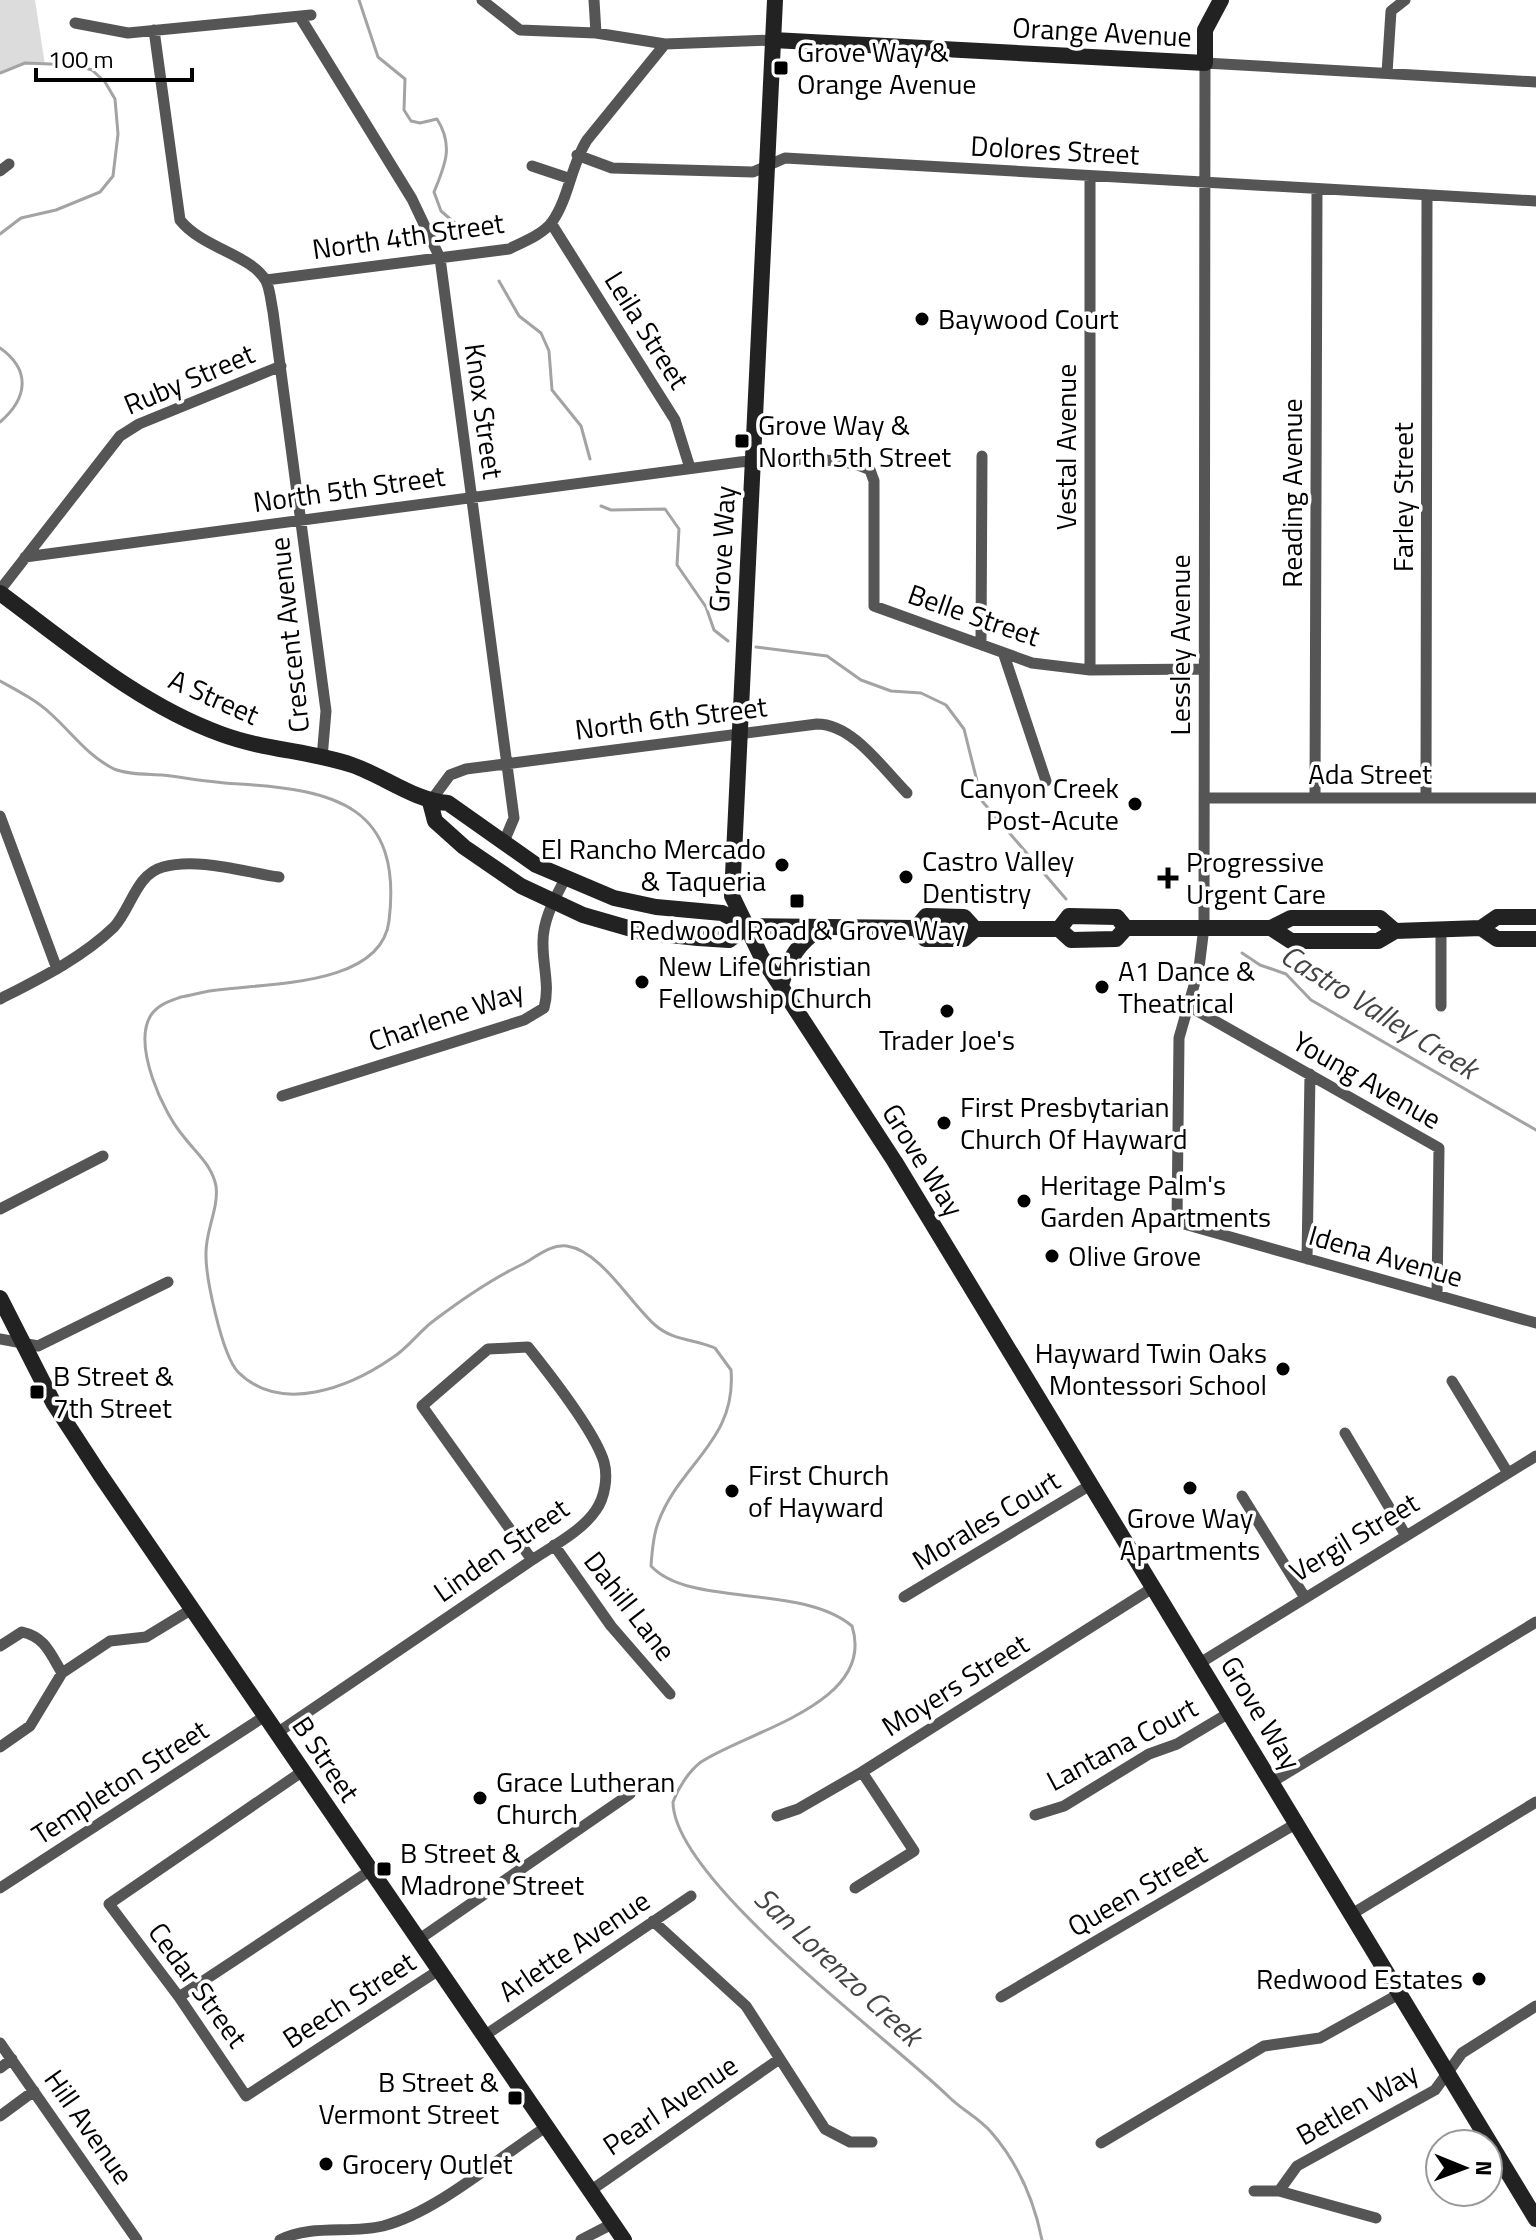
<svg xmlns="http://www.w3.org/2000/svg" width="1536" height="2240" font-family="'Titillium Web',sans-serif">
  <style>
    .green { fill: #dcdcdc }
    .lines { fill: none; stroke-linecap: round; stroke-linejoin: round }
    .stream { stroke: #a3a3a3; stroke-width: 3 }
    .street { stroke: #555; stroke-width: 11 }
    .secondary { stroke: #222; stroke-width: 16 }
    .poi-dot { fill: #000; stroke: #fff; stroke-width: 3 }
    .labels { text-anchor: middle; stroke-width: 7; stroke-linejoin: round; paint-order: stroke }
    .street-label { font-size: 28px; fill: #000; stroke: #fff }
    .poi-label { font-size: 28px; fill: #000; stroke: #fff; text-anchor: start }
    .water-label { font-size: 30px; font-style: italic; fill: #444; stroke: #fff }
  </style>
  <rect width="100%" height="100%" fill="#fff"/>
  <path class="green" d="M 0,0 L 35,0 L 45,65 L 19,64 L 0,72 Z"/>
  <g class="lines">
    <path class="stream" d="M 359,0 L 378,57 L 405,79 L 404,110 L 411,121 L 420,123 L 437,119 C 454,146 445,165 434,192 L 441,211 L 464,231
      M 0,73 L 25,63 L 75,65 L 92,70 L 105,82 L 115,99 L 118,134 L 113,176 L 100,192 L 56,210 L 21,218 L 0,234
      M 499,281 L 519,316 L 541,333 L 549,351 L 552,390 L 581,426 L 590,459
      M 0,348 C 31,370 28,398 0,422
      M 601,506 L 611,510 L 665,509 L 679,529 L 677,565 L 706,607 L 714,630 L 728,641
      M 756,647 L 827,656 L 861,680 L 891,691 L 921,693 L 946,705 L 964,729 L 982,801 L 1066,899
      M 0,681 C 18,691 36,700 51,714 C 72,733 88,756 114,769 C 128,775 148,774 162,775 C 188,778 214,783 240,784 C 335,790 403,806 389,921 C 381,987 266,983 217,990 C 205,991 193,995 181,997 C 170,1001 159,1004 151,1015 C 132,1045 163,1113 184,1137 C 196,1153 212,1165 216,1186 C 219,1207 206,1230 206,1252 C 205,1276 222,1355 238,1372 C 281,1415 350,1387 392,1358 C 407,1349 418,1333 432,1322 C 461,1300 491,1279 523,1264 C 536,1257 550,1244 567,1246 C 601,1251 630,1303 655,1325 C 673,1341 695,1339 715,1348 L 731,1370 C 737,1441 679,1464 658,1523 C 653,1536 652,1552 651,1566 C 690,1608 801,1583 852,1626 C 877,1704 747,1731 701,1762 C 689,1771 678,1788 673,1802 C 673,1880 891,2040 949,2097 C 962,2110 979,2118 991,2132 C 1018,2163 1034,2200 1042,2240
      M 1242,953 L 1260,965 L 1286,974 L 1311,1000 L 1536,1130"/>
    <path class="street" d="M 482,0 L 520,30 L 596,33 L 665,44 L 773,40
      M 594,0 L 596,33
      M 300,17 L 412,199 L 440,258 L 514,818 L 503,844
      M 75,23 L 128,33 L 311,15
      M 154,30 L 180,220 C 202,248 252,255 266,281 C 270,289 271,302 273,312 L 326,711 L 322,758
      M 1387,73 L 1391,11 L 1405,0
      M 1536,82 L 1205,63 L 1204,927 L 1199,968 L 1179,1038 L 1177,1222 L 1536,1323
      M 577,155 L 612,168 L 753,172 L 785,158 L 1536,201
      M 532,166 L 568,178
      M 0,171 L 9,164
      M 1090,176 L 1090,670
      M 551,223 L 675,420 L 690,468
      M 266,280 L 509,249 C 523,242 542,235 552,222 C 569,198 571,165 587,140 L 665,44
      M 25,557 L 740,462 C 771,459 843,455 870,470 L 874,481 L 874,606 L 1032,663 L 1090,670 L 1204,669
      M 0,590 L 120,436 L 139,424 L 281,366
      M 981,643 L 982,456
      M 1004,655 L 1046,781
      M 1205,798 L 1536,798
      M 1315,798 L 1317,189
      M 1426,798 L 1427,195
      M 430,802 L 450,775 L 466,769 L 817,724 C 853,724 883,769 907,793
      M 0,816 L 57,969
      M 1441,930 L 1441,1006
      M 0,999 C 39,979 82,958 114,927 C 131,909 136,874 163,867 C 197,857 244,872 279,877
      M 1185,1004 L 1439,1148 L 1437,1295
      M 282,1096 L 524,1020 L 544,1008 C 550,987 543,967 543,945 C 542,921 554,900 565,879
      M 0,1209 L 103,1156
      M 1307,1259 L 1310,1074
      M 0,1339 L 38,1346 L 168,1282
      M 1452,1381 L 1508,1473
      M 1345,1433 L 1405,1534
      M 1242,1496 L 1304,1596
      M 554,1545 L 611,1626 L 670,1694
      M 904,1597 L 1092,1484
      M 0,1646 L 22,1632 C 45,1637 50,1653 62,1673 L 30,1726 L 0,1747
      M 1200,1663 L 1536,1456
      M 62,1673 L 110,1641 L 146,1637 L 192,1609
      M 277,1733 L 532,1560 C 553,1546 582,1531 596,1510 C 605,1497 608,1477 604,1462 C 595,1432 548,1372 528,1347 L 488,1349 L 422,1406 L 532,1560
      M 303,1771 L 109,1904 L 179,1997 L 246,2096 L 439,1970
      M 1272,1782 L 1536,1622
      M 1035,1815 L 1064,1806 L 1149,1754 L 1177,1744 L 1229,1713
      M 777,1816 L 798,1809 L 862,1772 L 1154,1587
      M 0,1888 L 265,1716
      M 855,1888 L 914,1851 L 862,1772
      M 1352,1914 L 1536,1802
      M 653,1921 L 746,2006 L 825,2129 L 850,2142 L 872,2142
      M 418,1940 L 630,1794
      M 179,1997 L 371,1870
      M 1001,1997 L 1297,1823
      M 484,2036 L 691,1896
      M 0,2043 L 137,2240
      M 0,2068 L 12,2059
      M 0,2116 L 34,2091
      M 1101,2143 L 1264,2046 L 1320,2038 L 1399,1994
      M 590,2191 L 778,2060
      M 1254,2191 L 1279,2191 L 1376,2218
      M 1279,2191 L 1297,2166 L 1435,2090 L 1462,2053 L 1536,2006
      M 280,2240 C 311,2224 349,2234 383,2226 C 437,2212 498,2158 546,2127
      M 581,2240 L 612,2224"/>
    <path class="secondary" d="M 775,0 L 732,896 L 761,956 L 895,1162 L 1536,2219
      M 773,40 L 1205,63 L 1205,30 L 1221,0
      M 0,593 C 69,644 140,705 221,734 C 264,750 310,751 352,765 C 384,776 415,801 448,803 L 536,865 L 614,898 L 656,907 L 722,913 L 748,926 L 916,928 L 925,939 L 964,939 L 975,929 L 1059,929 L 1071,940 L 1116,939 L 1126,928 L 1271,928 L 1291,918 L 1380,918 L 1395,931
      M 430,802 L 435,821 L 464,847 L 521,886 L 583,915 L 642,932 L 698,938 L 729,940 L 748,926
      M 916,928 L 926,916 L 964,917 L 975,929
      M 1271,928 L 1291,941 L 1378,941 L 1395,931 L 1481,928 L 1497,917 L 1536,917
      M 1481,928 L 1497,939 L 1536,939
      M 1059,929 L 1069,916 L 1117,917 L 1126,928
      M 781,985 C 789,958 798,943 822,927
      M 0,1298 L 54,1404 L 99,1473 L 624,2240"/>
  </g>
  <g class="poi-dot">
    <rect x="773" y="60" width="16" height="16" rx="4"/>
    <circle cx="922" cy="319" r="8"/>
    <rect x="734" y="433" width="16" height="16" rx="4"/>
    <circle cx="1135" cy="804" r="8"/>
    <circle cx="782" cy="865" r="8"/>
    <circle cx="906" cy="877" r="8"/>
    <path d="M1164 866h8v8h8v8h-8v8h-8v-8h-8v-8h8z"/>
    <rect x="789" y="893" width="16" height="16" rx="4"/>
    <circle cx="642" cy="982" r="8"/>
    <circle cx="1102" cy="987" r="8"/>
    <circle cx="947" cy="1011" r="8"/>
    <circle cx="944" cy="1123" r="8"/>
    <circle cx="1024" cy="1201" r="8"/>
    <circle cx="1052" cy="1256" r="8"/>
    <circle cx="1283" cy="1369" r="8"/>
    <rect x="29" y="1384" width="16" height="16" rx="4"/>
    <circle cx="1190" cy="1488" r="8"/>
    <circle cx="732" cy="1491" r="8"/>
    <circle cx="480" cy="1798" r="8"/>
    <rect x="376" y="1861" width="16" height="16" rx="4"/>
    <circle cx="1479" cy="1979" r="8"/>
    <rect x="507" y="2090" width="16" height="16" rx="4"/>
    <circle cx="326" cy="2164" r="8"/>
  </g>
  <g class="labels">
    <g class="street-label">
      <text transform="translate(1102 32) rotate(3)" y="10">Orange Avenue</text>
      <text transform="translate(1055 150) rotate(3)" y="10">Dolores Street</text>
      <text transform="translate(408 236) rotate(-8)" y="10">North 4th Street</text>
      <text transform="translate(647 330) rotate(58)" y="10">Leila Street</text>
      <text transform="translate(189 379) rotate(-23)" y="10">Ruby Street</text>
      <text transform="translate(484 411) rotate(82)" y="10">Knox Street</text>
      <text transform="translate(1066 447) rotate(-90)" y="10">Vestal Avenue</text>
      <text transform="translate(349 489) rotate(-8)" y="10">North 5th Street</text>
      <text transform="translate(1292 493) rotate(-90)" y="10">Reading Avenue</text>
      <text transform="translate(1403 497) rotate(-90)" y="10">Farley Street</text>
      <text transform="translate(722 549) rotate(-87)" y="10">Grove Way</text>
      <text transform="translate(974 615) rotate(19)" y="10">Belle Street</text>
      <text transform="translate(289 635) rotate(-96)" y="10">Crescent Avenue</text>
      <text transform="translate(1180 645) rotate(-90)" y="10">Lessley Avenue</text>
      <text transform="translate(214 697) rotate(24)" y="10">A Street</text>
      <text transform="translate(671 718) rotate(-7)" y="10">North 6th Street</text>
      <text x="1370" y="784">Ada Street</text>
      <text transform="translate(446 1016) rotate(-19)" y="10">Charlene Way</text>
      <text transform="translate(1367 1080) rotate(30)" y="10">Young Avenue</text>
      <text transform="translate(923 1160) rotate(58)" y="10">Grove Way</text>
      <text transform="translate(1386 1256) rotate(16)" y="10">Idena Avenue</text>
      <text transform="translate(986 1520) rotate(-31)" y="10">Morales Court</text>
      <text transform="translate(1354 1537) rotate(-31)" y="10">Vergil Street</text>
      <text transform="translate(501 1550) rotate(-35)" y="10">Linden Street</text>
      <text transform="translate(630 1606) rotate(52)" y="10">Dahill Lane</text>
      <text transform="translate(955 1685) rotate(-32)" y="10">Moyers Street</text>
      <text transform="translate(1261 1713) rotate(59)" y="10">Grove Way</text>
      <text transform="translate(1122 1744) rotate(-28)" y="10">Lantana Court</text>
      <text transform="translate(326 1759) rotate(56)" y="10">B Street</text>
      <text transform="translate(120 1782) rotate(-33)" y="10">Templeton Street</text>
      <text transform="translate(1137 1890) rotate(-30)" y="10">Queen Street</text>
      <text transform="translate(574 1946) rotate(-34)" y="10">Arlette Avenue</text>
      <text transform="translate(198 1985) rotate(54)" y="10">Cedar Street</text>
      <text transform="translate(349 2000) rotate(-33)" y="10">Beech Street</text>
      <text transform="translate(1357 2104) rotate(-30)" y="10">Betlen Way</text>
      <text transform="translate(670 2105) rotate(-34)" y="10">Pearl Avenue</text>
      <text transform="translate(89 2127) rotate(55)" y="10">Hill Avenue</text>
    </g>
    <g class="poi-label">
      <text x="797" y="62">Grove Way &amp;<tspan x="797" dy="32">Orange Avenue</tspan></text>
      <text x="938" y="329">Baywood Court</text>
      <text x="758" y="435">Grove Way &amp;<tspan x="758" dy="32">North 5th Street</tspan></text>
      <text x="1119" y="798" text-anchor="end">Canyon Creek<tspan x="1119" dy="32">Post-Acute</tspan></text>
      <text x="766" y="859" text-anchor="end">El Rancho Mercado<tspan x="766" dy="32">&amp; Taqueria</tspan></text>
      <text x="922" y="871">Castro Valley<tspan x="922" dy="32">Dentistry</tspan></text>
      <text x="1186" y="872">Progressive<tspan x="1186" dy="32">Urgent Care</tspan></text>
      <text x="797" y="940" text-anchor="middle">Redwood Road &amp; Grove Way</text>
      <text x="658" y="976">New Life Christian<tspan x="658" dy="32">Fellowship Church</tspan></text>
      <text x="1118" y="981">A1 Dance &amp;<tspan x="1118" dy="32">Theatrical</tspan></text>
      <text x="947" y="1050" text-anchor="middle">Trader Joe's</text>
      <text x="960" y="1117">First Presbytarian<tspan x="960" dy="32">Church Of Hayward</tspan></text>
      <text x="1040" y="1195">Heritage Palm's<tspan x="1040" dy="32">Garden Apartments</tspan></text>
      <text x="1068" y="1266">Olive Grove</text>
      <text x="1267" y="1363" text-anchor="end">Hayward Twin Oaks<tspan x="1267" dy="32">Montessori School</tspan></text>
      <text x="53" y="1386">B Street &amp;<tspan x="53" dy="32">7th Street</tspan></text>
      <text x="748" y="1485">First Church<tspan x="748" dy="32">of Hayward</tspan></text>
      <text x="1190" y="1528" text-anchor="middle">Grove Way<tspan x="1190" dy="32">Apartments</tspan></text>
      <text x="496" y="1792">Grace Lutheran<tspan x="496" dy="32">Church</tspan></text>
      <text x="400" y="1863">B Street &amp;<tspan x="400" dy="32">Madrone Street</tspan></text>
      <text x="1463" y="1989" text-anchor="end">Redwood Estates</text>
      <text x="499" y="2092" text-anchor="end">B Street &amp;<tspan x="499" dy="32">Vermont Street</tspan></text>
      <text x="342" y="2174">Grocery Outlet</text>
    </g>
    <g class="water-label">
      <text transform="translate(1379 1012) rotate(32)" y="10">Castro Valley Creek</text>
      <text transform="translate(838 1967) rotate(43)" y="10">San Lorenzo Creek</text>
    </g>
  </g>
  <g transform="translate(1464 2168) rotate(91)"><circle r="38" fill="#ffffff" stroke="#999999" stroke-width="2"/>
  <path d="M0-6L14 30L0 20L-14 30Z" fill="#000000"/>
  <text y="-12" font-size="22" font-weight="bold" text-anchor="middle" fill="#000000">N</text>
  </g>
  <path d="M36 68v12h156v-12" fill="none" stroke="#000000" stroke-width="4"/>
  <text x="48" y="68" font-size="24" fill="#000000" stroke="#ffffff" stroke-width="6" paint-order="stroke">100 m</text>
</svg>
